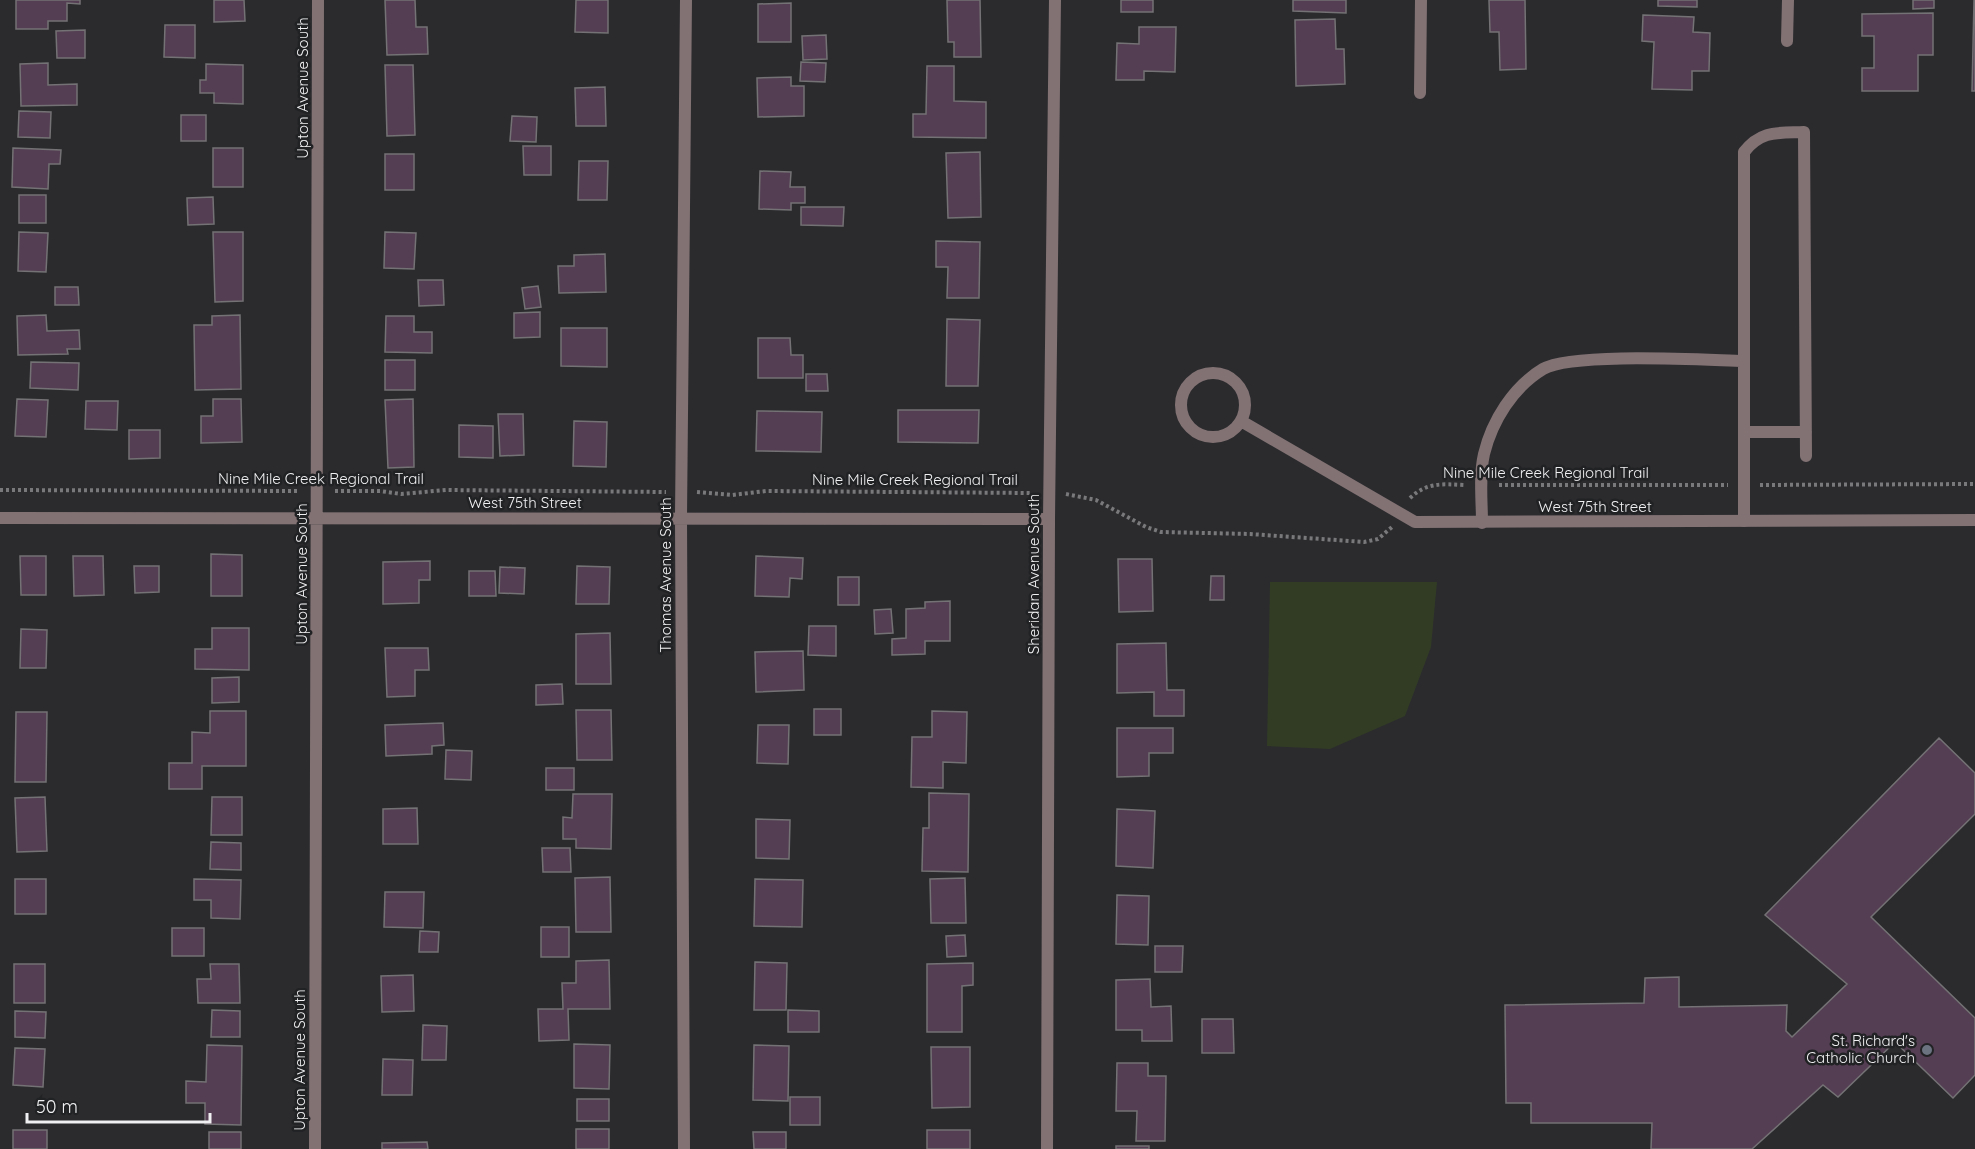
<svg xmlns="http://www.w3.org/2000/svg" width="1975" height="1149" font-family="Quicksand,sans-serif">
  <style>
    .green { fill: #323c25 }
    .building { fill: #543e53; stroke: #747274; stroke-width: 1.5 }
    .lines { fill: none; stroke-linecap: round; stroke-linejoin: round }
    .path { stroke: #79797c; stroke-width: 4; stroke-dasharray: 3 3; stroke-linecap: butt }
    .service { stroke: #827274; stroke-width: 12 }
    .minor { stroke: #827274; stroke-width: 12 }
    .worship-dot { fill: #6b7280; stroke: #212224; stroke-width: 2 }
    .labels { text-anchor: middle; stroke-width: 5; stroke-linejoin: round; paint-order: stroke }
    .street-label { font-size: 15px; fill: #f0f0f2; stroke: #212224 }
    .poi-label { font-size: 15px; fill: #f0f0f2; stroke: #212224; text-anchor: end }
  </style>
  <rect width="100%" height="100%" fill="#2b2b2e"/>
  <path class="green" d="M 1270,582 L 1437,582 L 1431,647 L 1405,716 L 1330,749 L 1267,746 Z"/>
  <path class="building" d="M 16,0 L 80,0 L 80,4 L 67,3 L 67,21 L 48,21 L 48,29 L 16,29 Z
    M 214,0 L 244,0 L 245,21 L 214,22 Z
    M 385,0 L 415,0 L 416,27 L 427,27 L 428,54 L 387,55 Z
    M 576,0 L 608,0 L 608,33 L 575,32 Z
    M 947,0 L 980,0 L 981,57 L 954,57 L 954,42 L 948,42 Z
    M 1121,0 L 1153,0 L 1153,12 L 1121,12 Z
    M 1293,0 L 1346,0 L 1346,13 L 1293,11 Z
    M 1489,0 L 1525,0 L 1526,69 L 1500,70 L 1499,32 L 1490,32 Z
    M 1658,0 L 1697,0 L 1697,7 L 1658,6 Z
    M 1913,0 L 1934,0 L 1934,8 L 1913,9 Z
    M 1974,0 L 1975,0 L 1975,91 L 1972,91 Z
    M 791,3 L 791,42 L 758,42 L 758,4 Z
    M 1933,13 L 1933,55 L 1918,55 L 1918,91 L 1862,91 L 1862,68 L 1874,68 L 1874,36 L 1862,36 L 1862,14 Z
    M 1643,15 L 1694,17 L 1693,32 L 1710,33 L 1709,71 L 1692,71 L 1692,90 L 1652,89 L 1654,42 L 1642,41 Z
    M 1335,19 L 1336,49 L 1344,49 L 1345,84 L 1296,86 L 1295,20 Z
    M 165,25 L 195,25 L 195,58 L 164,57 Z
    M 1139,27 L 1176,27 L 1175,72 L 1144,71 L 1144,80 L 1116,80 L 1117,43 L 1139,44 Z
    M 85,30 L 85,58 L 57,58 L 56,31 Z
    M 826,35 L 827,59 L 803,60 L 802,36 Z
    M 801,62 L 826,63 L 825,82 L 800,81 Z
    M 48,63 L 48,85 L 77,84 L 77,105 L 21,106 L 20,64 Z
    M 206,64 L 243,65 L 243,104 L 214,103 L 214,93 L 200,93 L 200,80 L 206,80 Z
    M 385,65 L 413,65 L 415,135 L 387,136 Z
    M 927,66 L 954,66 L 954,101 L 986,102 L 986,138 L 913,137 L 913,114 L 926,114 Z
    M 791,77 L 791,86 L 804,86 L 804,116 L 758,117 L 757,78 Z
    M 605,87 L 606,126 L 576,126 L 575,88 Z
    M 19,111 L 51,112 L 50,138 L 18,137 Z
    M 181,115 L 206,115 L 206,141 L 181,141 Z
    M 512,116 L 537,117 L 536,142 L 510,141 Z
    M 523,146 L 551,146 L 551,175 L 524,175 Z
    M 13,148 L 61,150 L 60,164 L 49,164 L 48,189 L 12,187 Z
    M 213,148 L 243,148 L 243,187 L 213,187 Z
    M 980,152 L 981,217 L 948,218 L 946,153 Z
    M 385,154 L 414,154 L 414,190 L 385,190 Z
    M 579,161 L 608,161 L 607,200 L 578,200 Z
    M 760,171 L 791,172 L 790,187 L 805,187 L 805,203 L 791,203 L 791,210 L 759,209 Z
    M 19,195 L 46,195 L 46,223 L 19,223 Z
    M 213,197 L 214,224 L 188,225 L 187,198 Z
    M 801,207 L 844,207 L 843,226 L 801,225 Z
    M 19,232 L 48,233 L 46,272 L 18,271 Z
    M 213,232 L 243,232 L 243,301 L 215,302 Z
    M 385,232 L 416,233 L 414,269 L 384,268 Z
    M 936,241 L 980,242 L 979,298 L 947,298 L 948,267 L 936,267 Z
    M 605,254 L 606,292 L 559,293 L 558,266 L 574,266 L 574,255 Z
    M 418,280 L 443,280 L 444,305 L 419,306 Z
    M 538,286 L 541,307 L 525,309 L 522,288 Z
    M 55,287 L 78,287 L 79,305 L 55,305 Z
    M 540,312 L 540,337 L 514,338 L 514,313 Z
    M 46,315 L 47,331 L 79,330 L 80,349 L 67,349 L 68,354 L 18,355 L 17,316 Z
    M 240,315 L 241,389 L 195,390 L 194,325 L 212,325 L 212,316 Z
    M 386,316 L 414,316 L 414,332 L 432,332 L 432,353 L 385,352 Z
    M 947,319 L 980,320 L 978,386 L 946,386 Z
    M 561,328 L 607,328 L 607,367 L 561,366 Z
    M 758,338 L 790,338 L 791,355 L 803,355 L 803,378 L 758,378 Z
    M 385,360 L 415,360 L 415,390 L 385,390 Z
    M 31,362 L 79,363 L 78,390 L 30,388 Z
    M 806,374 L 827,374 L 828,391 L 806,391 Z
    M 17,399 L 48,400 L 46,437 L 15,436 Z
    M 213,399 L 241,399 L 242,442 L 201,443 L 201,416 L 213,416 Z
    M 413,399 L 414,467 L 388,468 L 385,400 Z
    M 86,401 L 118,401 L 117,430 L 85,429 Z
    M 898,410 L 979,410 L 978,443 L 898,442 Z
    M 757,411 L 822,412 L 821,452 L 756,451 Z
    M 498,414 L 523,414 L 524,455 L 500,456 Z
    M 574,421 L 607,422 L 606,467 L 573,466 Z
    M 459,425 L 493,426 L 493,458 L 459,457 Z
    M 129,430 L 160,430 L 160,458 L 129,459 Z
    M 211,554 L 242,555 L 242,596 L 211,596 Z
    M 20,556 L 46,556 L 46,595 L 21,595 Z
    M 73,556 L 103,556 L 104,595 L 74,596 Z
    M 756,556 L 803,558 L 802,579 L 790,578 L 789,597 L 755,596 Z
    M 1118,559 L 1152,559 L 1153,611 L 1119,612 Z
    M 430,561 L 430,580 L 419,580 L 419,603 L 383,604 L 383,562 Z
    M 134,566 L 159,566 L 159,592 L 135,593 Z
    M 577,566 L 610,567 L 609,604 L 576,604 Z
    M 500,567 L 525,568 L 524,594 L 499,593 Z
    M 469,571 L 495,571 L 496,596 L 469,596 Z
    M 1211,576 L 1224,576 L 1224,600 L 1210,600 Z
    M 838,577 L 859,577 L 859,605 L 838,605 Z
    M 950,601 L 950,641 L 925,641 L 925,654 L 892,655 L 892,639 L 906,638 L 906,609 L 925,608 L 925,602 Z
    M 891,609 L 893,633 L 875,634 L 874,610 Z
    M 809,626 L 836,626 L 836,656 L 808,655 Z
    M 212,628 L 249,628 L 249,670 L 195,669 L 195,649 L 212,649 Z
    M 21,629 L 47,630 L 46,668 L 20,668 Z
    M 610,633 L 611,684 L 576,684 L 576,634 Z
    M 1166,643 L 1167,690 L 1184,690 L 1184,716 L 1154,716 L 1154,692 L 1117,693 L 1117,644 Z
    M 385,648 L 428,648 L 429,670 L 415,670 L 415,696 L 387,697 Z
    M 803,651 L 804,690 L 756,692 L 755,652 Z
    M 239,677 L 239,702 L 212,703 L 212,678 Z
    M 562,684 L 563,704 L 536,705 L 536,685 Z
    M 814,709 L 841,709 L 841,735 L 814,735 Z
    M 576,710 L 611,710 L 612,760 L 577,760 Z
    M 210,711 L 246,711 L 246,766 L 202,766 L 202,789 L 169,789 L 169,763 L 192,763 L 192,732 L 210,733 Z
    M 932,711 L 967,712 L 966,763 L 943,762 L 943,788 L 911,787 L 912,737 L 932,737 Z
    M 16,712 L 47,712 L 46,782 L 15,782 Z
    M 443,723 L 444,745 L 432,746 L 432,754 L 386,756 L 385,725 Z
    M 758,725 L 789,725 L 788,764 L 757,763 Z
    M 1117,728 L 1173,728 L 1173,753 L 1149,753 L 1149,776 L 1117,777 Z
    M 1939,738 L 1975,773 L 1975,814 L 1871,917 L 1975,1018 L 1975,1075 L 1953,1098 L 1895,1042 L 1838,1097 L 1823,1085 L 1752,1149 L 1651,1149 L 1652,1123 L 1531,1123 L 1531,1103 L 1506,1103 L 1505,1005 L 1644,1003 L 1645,978 L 1679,977 L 1679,1007 L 1787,1005 L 1786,1031 L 1792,1037 L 1847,984 L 1765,915 Z
    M 446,750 L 472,751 L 471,780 L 445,779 Z
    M 546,768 L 574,768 L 574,790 L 546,790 Z
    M 929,793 L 969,794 L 968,872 L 922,871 L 923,828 L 929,828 Z
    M 573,794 L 612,794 L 611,849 L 576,848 L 576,839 L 563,839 L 563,817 L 572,818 Z
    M 45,797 L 47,851 L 17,852 L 15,798 Z
    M 212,797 L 242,797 L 242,835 L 211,835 Z
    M 417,808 L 418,844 L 383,844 L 383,809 Z
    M 1117,809 L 1155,811 L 1153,868 L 1116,866 Z
    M 756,819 L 790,820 L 789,859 L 756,858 Z
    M 211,842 L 241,843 L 241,870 L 210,869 Z
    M 542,848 L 570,848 L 571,872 L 543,872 Z
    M 610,877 L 611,932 L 576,932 L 575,878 Z
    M 965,878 L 966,923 L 931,923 L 930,879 Z
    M 15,879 L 46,879 L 46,914 L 15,914 Z
    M 194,879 L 241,880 L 240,919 L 211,918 L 211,900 L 194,900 Z
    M 755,879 L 803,880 L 802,927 L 754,926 Z
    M 385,892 L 424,892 L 423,928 L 384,927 Z
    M 1117,895 L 1149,896 L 1148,945 L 1116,944 Z
    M 541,927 L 569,927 L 569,957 L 541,957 Z
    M 172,928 L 204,928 L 204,956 L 172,956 Z
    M 420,931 L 439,932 L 438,952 L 419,952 Z
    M 965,935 L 966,956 L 947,957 L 946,936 Z
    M 1155,946 L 1183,946 L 1182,972 L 1155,972 Z
    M 609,960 L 610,1009 L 568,1009 L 569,1040 L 539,1041 L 538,1009 L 563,1009 L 562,983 L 576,983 L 576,961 Z
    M 755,962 L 787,963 L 786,1010 L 754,1010 Z
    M 973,963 L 973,985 L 962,986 L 962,1032 L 927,1032 L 927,964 Z
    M 14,964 L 45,964 L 45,1003 L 14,1003 Z
    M 210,964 L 239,964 L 240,1003 L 198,1003 L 197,979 L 211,979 Z
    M 413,975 L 414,1011 L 382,1012 L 381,976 Z
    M 1150,979 L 1151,1007 L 1171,1006 L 1172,1041 L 1142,1041 L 1142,1030 L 1116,1030 L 1116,980 Z
    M 212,1010 L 240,1011 L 240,1037 L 211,1037 Z
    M 788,1010 L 819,1011 L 819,1032 L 788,1032 Z
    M 15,1011 L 46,1012 L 45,1038 L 15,1037 Z
    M 1202,1019 L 1233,1019 L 1234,1053 L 1202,1053 Z
    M 423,1025 L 447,1026 L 446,1060 L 422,1060 Z
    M 574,1044 L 610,1045 L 609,1089 L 574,1088 Z
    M 207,1045 L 242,1046 L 241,1125 L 205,1124 L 205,1103 L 186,1103 L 186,1081 L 206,1082 Z
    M 754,1045 L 789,1046 L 788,1101 L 753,1100 Z
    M 931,1047 L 970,1047 L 970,1107 L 932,1108 Z
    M 15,1048 L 45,1049 L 43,1087 L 13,1085 Z
    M 383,1059 L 413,1060 L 412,1095 L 382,1095 Z
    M 1117,1063 L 1148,1063 L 1148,1076 L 1166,1076 L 1165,1141 L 1136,1141 L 1137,1111 L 1116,1111 Z
    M 790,1097 L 820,1097 L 820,1125 L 790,1125 Z
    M 577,1099 L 609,1099 L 609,1121 L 577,1121 Z
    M 576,1129 L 609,1129 L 609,1149 L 576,1149 Z
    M 13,1130 L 47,1130 L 47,1149 L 13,1149 Z
    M 927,1130 L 970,1130 L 970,1149 L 927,1149 Z
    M 209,1132 L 241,1132 L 241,1149 L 209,1149 Z
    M 753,1132 L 786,1132 L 786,1149 L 754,1149 Z
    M 427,1142 L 428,1149 L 382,1149 L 382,1143 Z
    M 1116,1146 L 1149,1146 L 1149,1149 L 1116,1149 Z"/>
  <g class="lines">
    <path class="path" d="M 1499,485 L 1728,485
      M 1760,485 L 1975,484
      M 0,490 L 300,491
      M 335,491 L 380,491 L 401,494 L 446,490 L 666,492
      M 697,492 L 732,495 L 766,491 L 1031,493
      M 1066,494 L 1096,500 L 1146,527 L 1161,532 L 1250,534 L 1364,542 L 1378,539 L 1392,527
      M 1410,498 C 1427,482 1442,484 1464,485"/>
    <path class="service" d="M 1744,361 L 1744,152 C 1761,130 1778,133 1804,132 L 1806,456
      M 1744,432 L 1806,432
      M 1482,523 C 1482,501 1479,476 1484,454 C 1492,421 1513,387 1543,369 C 1572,352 1704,360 1744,361 L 1744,521"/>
    <path class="minor" d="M 1787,41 L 1788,0
      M 1420,93 L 1421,0
      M1181 405a32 32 0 1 1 64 0a32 32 0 1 1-64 0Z
      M 1241,421 L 1415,522 L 1975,520
      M 0,518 L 1049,519
      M 315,1149 L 318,0
      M 684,1149 L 681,518 L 686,0
      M 1047,1149 L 1049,519 L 1055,0"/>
  </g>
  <circle class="worship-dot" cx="1927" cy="1050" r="6"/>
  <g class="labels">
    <g class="street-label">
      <text transform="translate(303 88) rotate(-90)" y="5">Upton Avenue South</text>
      <text x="1546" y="478">Nine Mile Creek Regional Trail</text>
      <text x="321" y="484">Nine Mile Creek Regional Trail</text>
      <text x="915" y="485">Nine Mile Creek Regional Trail</text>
      <text x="525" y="508">West 75th Street</text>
      <text x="1595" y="512">West 75th Street</text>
      <text transform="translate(302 574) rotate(-90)" y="5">Upton Avenue South</text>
      <text transform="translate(1034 574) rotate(-90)" y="5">Sheridan Avenue South</text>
      <text transform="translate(666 575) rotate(-90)" y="5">Thomas Avenue South</text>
      <text transform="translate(300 1060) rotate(-90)" y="5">Upton Avenue South</text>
    </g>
    <g class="poi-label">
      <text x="1915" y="1046">St. Richard's<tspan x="1915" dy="17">Catholic Church</tspan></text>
    </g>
  </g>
  <path d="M27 1113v9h183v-9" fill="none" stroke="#f0f0f2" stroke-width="3"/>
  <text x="36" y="1113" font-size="18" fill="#f0f0f2" stroke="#212224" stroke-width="4.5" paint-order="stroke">50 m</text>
</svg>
